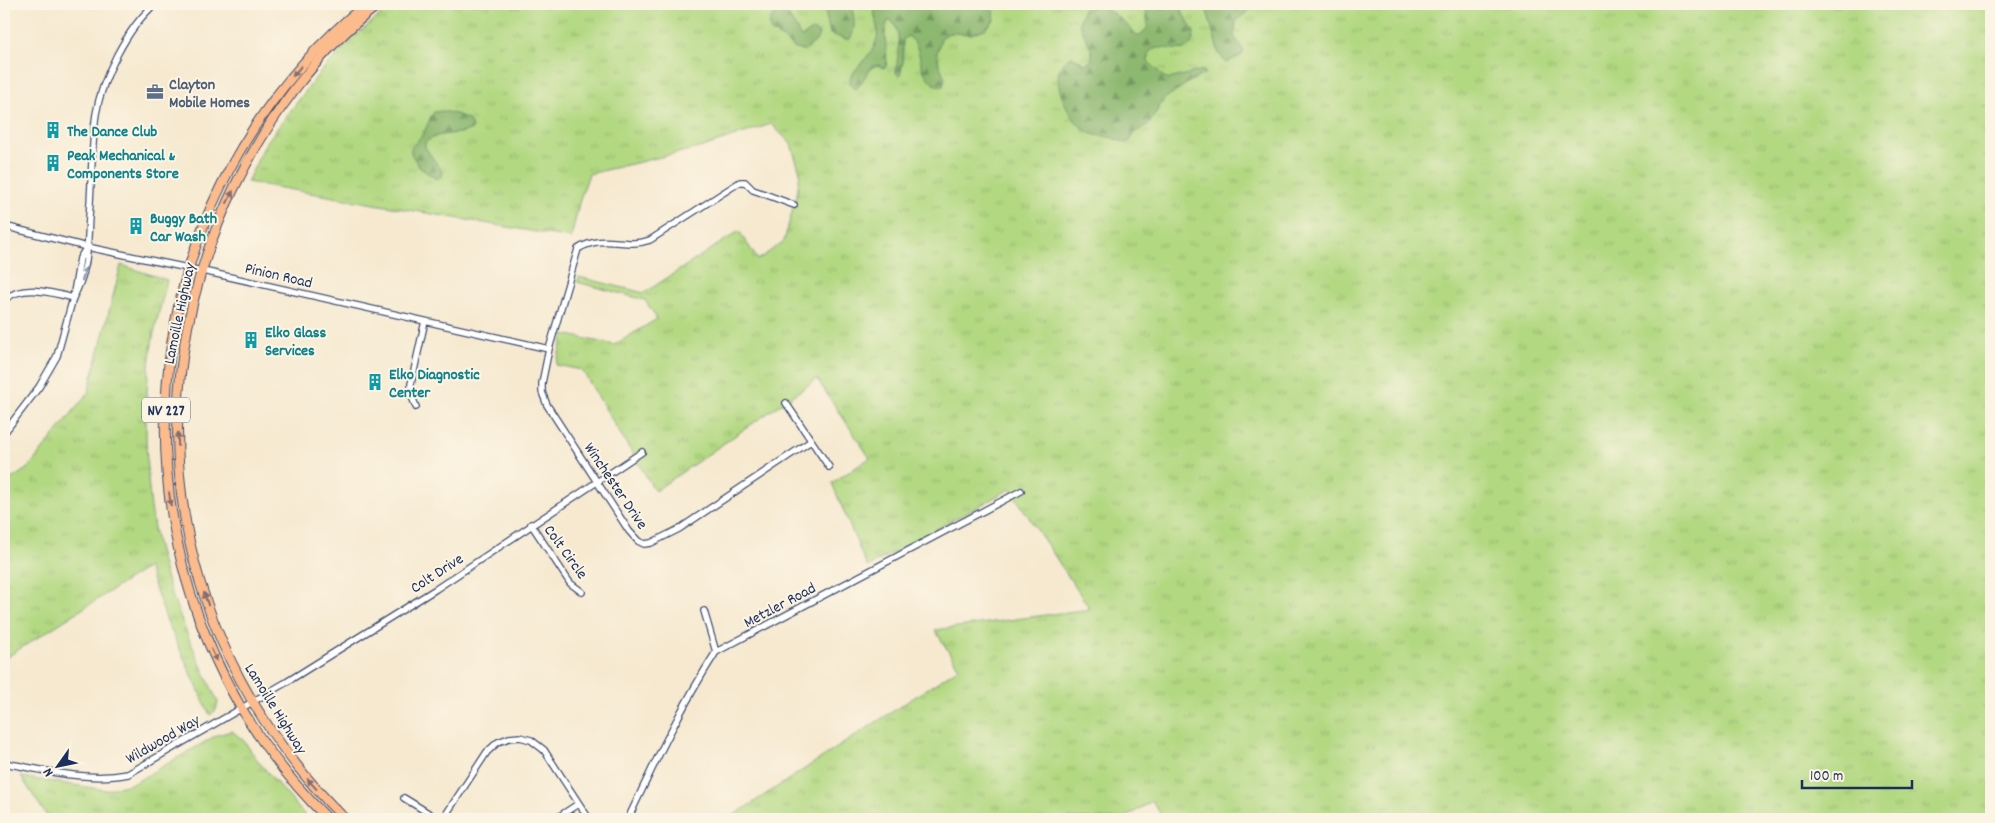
<svg xmlns="http://www.w3.org/2000/svg" width="1995" height="823" font-family="Dekko,sans-serif">
  <style>
    .grass { fill: url(#grass-tufts); stroke: #668470 }
    .forest { fill: url(#forest-firs); stroke: #547466 }
    .lines { fill: none; stroke-linecap: round; stroke-linejoin: round }
    .minor-casing { stroke: #3c4b6f; stroke-width: 8 }
    .primary-casing { stroke: #3c4b6f; stroke-width: 11 }
    .minor { stroke: #fff; stroke-width: 5.5 }
    .primary { stroke: #fbbb8c; stroke-width: 9 }
    .oneway { fill: #806e73 }
    .oneway2 { fill: #8d97ae }
    .labels { text-anchor: middle; stroke-width: 4; stroke-linejoin: round; paint-order: stroke }
    .shield { fill: #fcf5e5; stroke: #5e6a86; stroke-width: 1 }
    .shield-label { font-size: 15px; font-weight: bold; fill: #1b2f5e }
    .service-label { font-size: 16px; font-weight: bold; fill: #4e5e75; stroke: #fcf5e5; text-anchor: start }
    .culture-label { font-size: 16px; font-weight: bold; fill: #0d838f; stroke: #fcf5e5; text-anchor: start }
    .street-label { font-size: 16px; fill: #1b2f5e; stroke: #fcf5e5 }
  </style>
  <defs>
    <pattern id="grass-tufts" width="24" height="20" patternUnits="userSpaceOnUse" patternTransform="scale(1.25)"><rect width="24" height="20" fill="#b2d881"/><path d="M3 7l-1-3M5 7V3M7 7l1-3M15 17l-1-3M17 17v-4M19 17l1-3" fill="none" stroke="#98ba72"/></pattern>
    <pattern id="forest-firs" width="22" height="20" patternUnits="userSpaceOnUse" patternTransform="scale(1.25)"><rect width="22" height="20" fill="#8db86f"/><path d="M5 1l3.5 6h-7zM16 11l3.5 6h-7z" fill="#72965e"/></pattern>
  </defs>
  <rect width="100%" height="100%" fill="#fcf5e5"/>
  <filter id="ink" filterUnits="userSpaceOnUse"><feTurbulence type="fractalNoise" baseFrequency=".02" numOctaves="2"/><feDisplacementMap in="SourceGraphic" scale="10" xChannelSelector="R" yChannelSelector="G"/><feConvolveMatrix kernelMatrix="1 2 1 2 8 2 1 2 1" color-interpolation-filters="sRGB"/></filter>
  <filter id="wash" filterUnits="userSpaceOnUse"><feTurbulence type="fractalNoise" baseFrequency=".0096" numOctaves="4" result="noise"/><feDisplacementMap in="SourceGraphic" scale="20" xChannelSelector="R" yChannelSelector="G"/><feGaussianBlur stdDeviation="1.12" result="paint"/><feColorMatrix in="noise" values="0 0 0 0 0 0 0 0 0 0 0 0 0 0 0 0 0 1.4 0 .05"/><feComposite in="paint" operator="in"/></filter>
  <g filter="url(#wash)">
    <rect width="100%" height="100%" fill="#f6e9d0"/>
    <path class="grass" d="M 394,4 L 1991,4 L 1991,819 L 1164,819 L 1152,801 L 1123,819 L 728,819 L 959,668 L 935,630 L 1090,609 L 1010,489 L 867,567 L 832,483 L 870,458 L 817,379 L 655,491 L 582,370 L 556,365 L 564,334 L 614,345 L 657,319 L 645,300 L 577,282 L 579,277 L 644,293 L 739,231 L 758,260 L 784,241 L 797,194 L 800,172 L 791,144 L 771,124 L 703,147 L 589,174 L 580,199 L 571,238 L 247,182 L 266,143 L 321,71 L 355,36 Z
      M 121,265 L 167,280 C 162,303 154,327 151,350 C 143,406 145,472 154,528 C 165,589 192,647 218,702 L 216,710 L 210,715 L 166,619 L 148,567 L 4,659 L 4,484 L 28,468 L 88,393 Z
      M 232,731 L 244,741 L 258,761 L 308,819 L 49,819 L 21,777 L 106,790 L 134,783 L 217,735 Z"/>
    <path class="forest" d="M 833,4 L 851,5 C 854,15 857,30 849,40 L 830,34 L 825,11 Z
      M 880,4 L 911,5 L 995,4 L 994,20 L 985,29 L 971,34 L 949,33 L 941,38 L 937,53 L 939,64 L 945,78 L 943,86 L 939,87 C 914,74 925,46 908,36 L 903,40 L 903,62 L 900,76 L 896,73 C 897,57 903,35 892,21 L 888,21 C 881,35 889,52 886,67 L 883,68 L 878,65 C 866,67 865,82 856,89 C 851,87 850,84 850,78 C 857,65 874,54 877,38 C 879,30 875,19 874,10 Z
      M 1145,4 L 1180,4 L 1182,12 L 1194,32 C 1193,64 1162,40 1150,51 L 1148,61 L 1164,77 L 1169,79 L 1203,70 L 1206,73 L 1189,82 L 1164,99 L 1149,124 L 1134,133 L 1130,141 L 1126,143 C 1122,142 1119,140 1115,139 C 1106,135 1094,137 1086,131 C 1068,118 1042,70 1072,56 L 1085,64 C 1103,59 1082,36 1079,22 L 1083,10 C 1106,0 1122,21 1137,35 L 1142,35 L 1148,26 Z
      M 1205,4 L 1234,4 L 1237,11 L 1242,9 L 1243,4 L 1257,4 L 1236,21 L 1234,36 L 1243,50 L 1243,54 L 1226,63 L 1219,54 Z
      M 783,11 L 789,16 L 801,37 L 804,36 L 812,30 L 819,34 L 816,41 L 804,51 C 789,50 785,36 771,32 C 767,22 773,13 783,11 Z
      M 443,111 C 454,114 471,115 472,129 C 457,137 439,130 425,143 L 425,147 L 443,173 L 442,176 L 436,179 L 419,167 L 411,153 L 411,148 L 424,133 L 431,116 L 434,112 Z"/>
  </g>
  <g filter="url(#ink)">
    <g class="lines">
      <g class="minor-casing">
        <path id="minor" d="M 794,205 L 759,192 L 753,190 L 745,182 L 740,182 L 650,240 C 625,249 604,233 578,249 L 549,349 L 542,383 L 542,392 L 547,405 L 629,531 L 638,541 L 644,544 L 651,543 L 679,529 L 811,441
          M 4,226 L 87,247 L 212,273 L 549,349
          M 73,298 C 89,268 87,250 89,217 C 92,183 91,148 96,114 C 102,78 127,28 155,4
          M 4,300 C 22,284 51,292 73,298
          M 786,403 L 829,467
          M 416,407 L 411,394 L 411,384 L 425,321
          M 4,433 L 39,387 L 57,356 L 73,298 L 80,258 L 87,247
          M 531,524 L 570,583 L 582,592
          M 704,611 L 716,652
          M 4,763 C 44,770 87,782 128,774 L 285,683 L 436,589 L 642,452
          M 404,798 L 438,819
          M 443,819 L 487,752 L 498,742 L 509,738 L 520,737 L 531,740 L 544,750 L 589,819
          M 555,819 L 578,804
          M 628,819 C 655,762 682,705 716,652 L 1021,491"/>
      </g>
      <g class="primary-casing">
        <path id="primary" d="M 328,819 C 98,592 113,209 366,4
          M 345,819 C 173,650 129,406 234,188 C 268,118 317,51 379,4"/>
      </g>
      <use href="#minor" class="minor"/>
      <use href="#primary" class="primary"/>
    </g>
    <defs><path id="oneway-solid" d="M-6-.8H1V-3.2L6.5 0L1 3.2V.8H-6Z" transform="scale(1.25)"/></defs>
    <g class="oneway">
      <use href="#oneway-solid" transform="translate(297 71) rotate(130)"/>
      <use href="#oneway-solid" transform="translate(230 197) rotate(-64)"/>
      <use href="#oneway-solid" transform="translate(178 439) rotate(-90)"/>
      <use href="#oneway-solid" transform="translate(170 499) rotate(82)"/>
      <use href="#oneway-solid" transform="translate(206 599) rotate(-109)"/>
      <use href="#oneway-solid" transform="translate(214 655) rotate(65)"/>
      <use href="#oneway-solid" transform="translate(312 784) rotate(-131)"/>
    </g>
    <use class="oneway2" href="#oneway-solid" transform="translate(84 274) rotate(-73)"/>
  </g>
  <defs>
    <g id="office-bare" transform="scale(1.35)"><path d="M-6-3h4V-5.5h4V-3h4V5H-6ZM-1-4.5V-3h2v-1.5ZM-6 0V1H6V0Z" fill="#5c6f8a" stroke="#fcf5e5" stroke-width="2.5" paint-order="stroke"/></g>
    <g id="building-bare" transform="scale(1.35)"><path d="M-4-6H4V6H1V3H-1V6H-4ZM-2.5-4.3h1.7v1.8h-1.7ZM.8-4.3h1.7v1.8H.8ZM-2.5-1h1.7V.8h-1.7ZM.8-1h1.7V.8H.8Z" fill="#0f9aa8" stroke="#fcf5e5" stroke-width="2.5" paint-order="stroke"/></g>
  </defs>
  <g fill-rule="evenodd">
    <use href="#office-bare" x="155" y="92"/>
    <use href="#building-bare" x="53" y="130"/>
    <use href="#building-bare" x="53" y="163"/>
    <use href="#building-bare" x="136" y="226"/>
    <use href="#building-bare" x="251" y="340"/>
    <use href="#building-bare" x="375" y="382"/>
  </g>
  <g class="labels">
    <rect class="shield" x="142" y="397.5" width="48" height="25" rx="4"/>
    <g class="shield-label">
      <text x="166" y="415">NV 227</text>
    </g>
    <g class="service-label">
      <text x="169" y="89">Clayton<tspan x="169" dy="18">Mobile Homes</tspan></text>
    </g>
    <g class="culture-label">
      <text x="67" y="136">The Dance Club</text>
      <text x="67" y="160">Peak Mechanical &amp;<tspan x="67" dy="18">Components Store</tspan></text>
      <text x="150" y="223">Buggy Bath<tspan x="150" dy="18">Car Wash</tspan></text>
      <text x="265" y="337">Elko Glass<tspan x="265" dy="18">Services</tspan></text>
      <text x="389" y="379">Elko Diagnostic<tspan x="389" dy="18">Center</tspan></text>
    </g>
    <g class="street-label">
      <text transform="translate(279 274) rotate(13)" y="6">Pinion Road</text>
      <text transform="translate(178 313) rotate(-78)" y="6">Lamoille Highway</text>
      <text transform="translate(617 485) rotate(56)" y="6">Winchester Drive</text>
      <text transform="translate(567 551) rotate(54)" y="6">Colt Circle</text>
      <text transform="translate(436 572) rotate(-33)" y="6">Colt Drive</text>
      <text transform="translate(779 604) rotate(-28)" y="6">Metzler Road</text>
      <text transform="translate(277 708) rotate(58)" y="6">Lamoille Highway</text>
      <text transform="translate(162 738) rotate(-30)" y="6">Wildwood Way</text>
    </g>
  </g>
  <rect width="1995" height="823" fill="none" stroke="#fcf5e5" stroke-width="20"/>
  <g transform="translate(58 766) rotate(237)" stroke="#fcf5e5" stroke-width="4" paint-order="stroke">
  <path d="M0-4L9 19L0 12L-9 19Z" fill="#1b2f5e"/>
  <text y="-8" font-size="14" font-weight="bold" text-anchor="middle" fill="#1b2f5e">N</text>
  </g>
  <path d="M1802 780v8h110v-8" fill="none" stroke="#1b2f5e" stroke-width="2.5"/>
  <text x="1810" y="780" font-size="15" fill="#1b2f5e" stroke="#fcf5e5" stroke-width="4" paint-order="stroke">100 m</text>
</svg>
